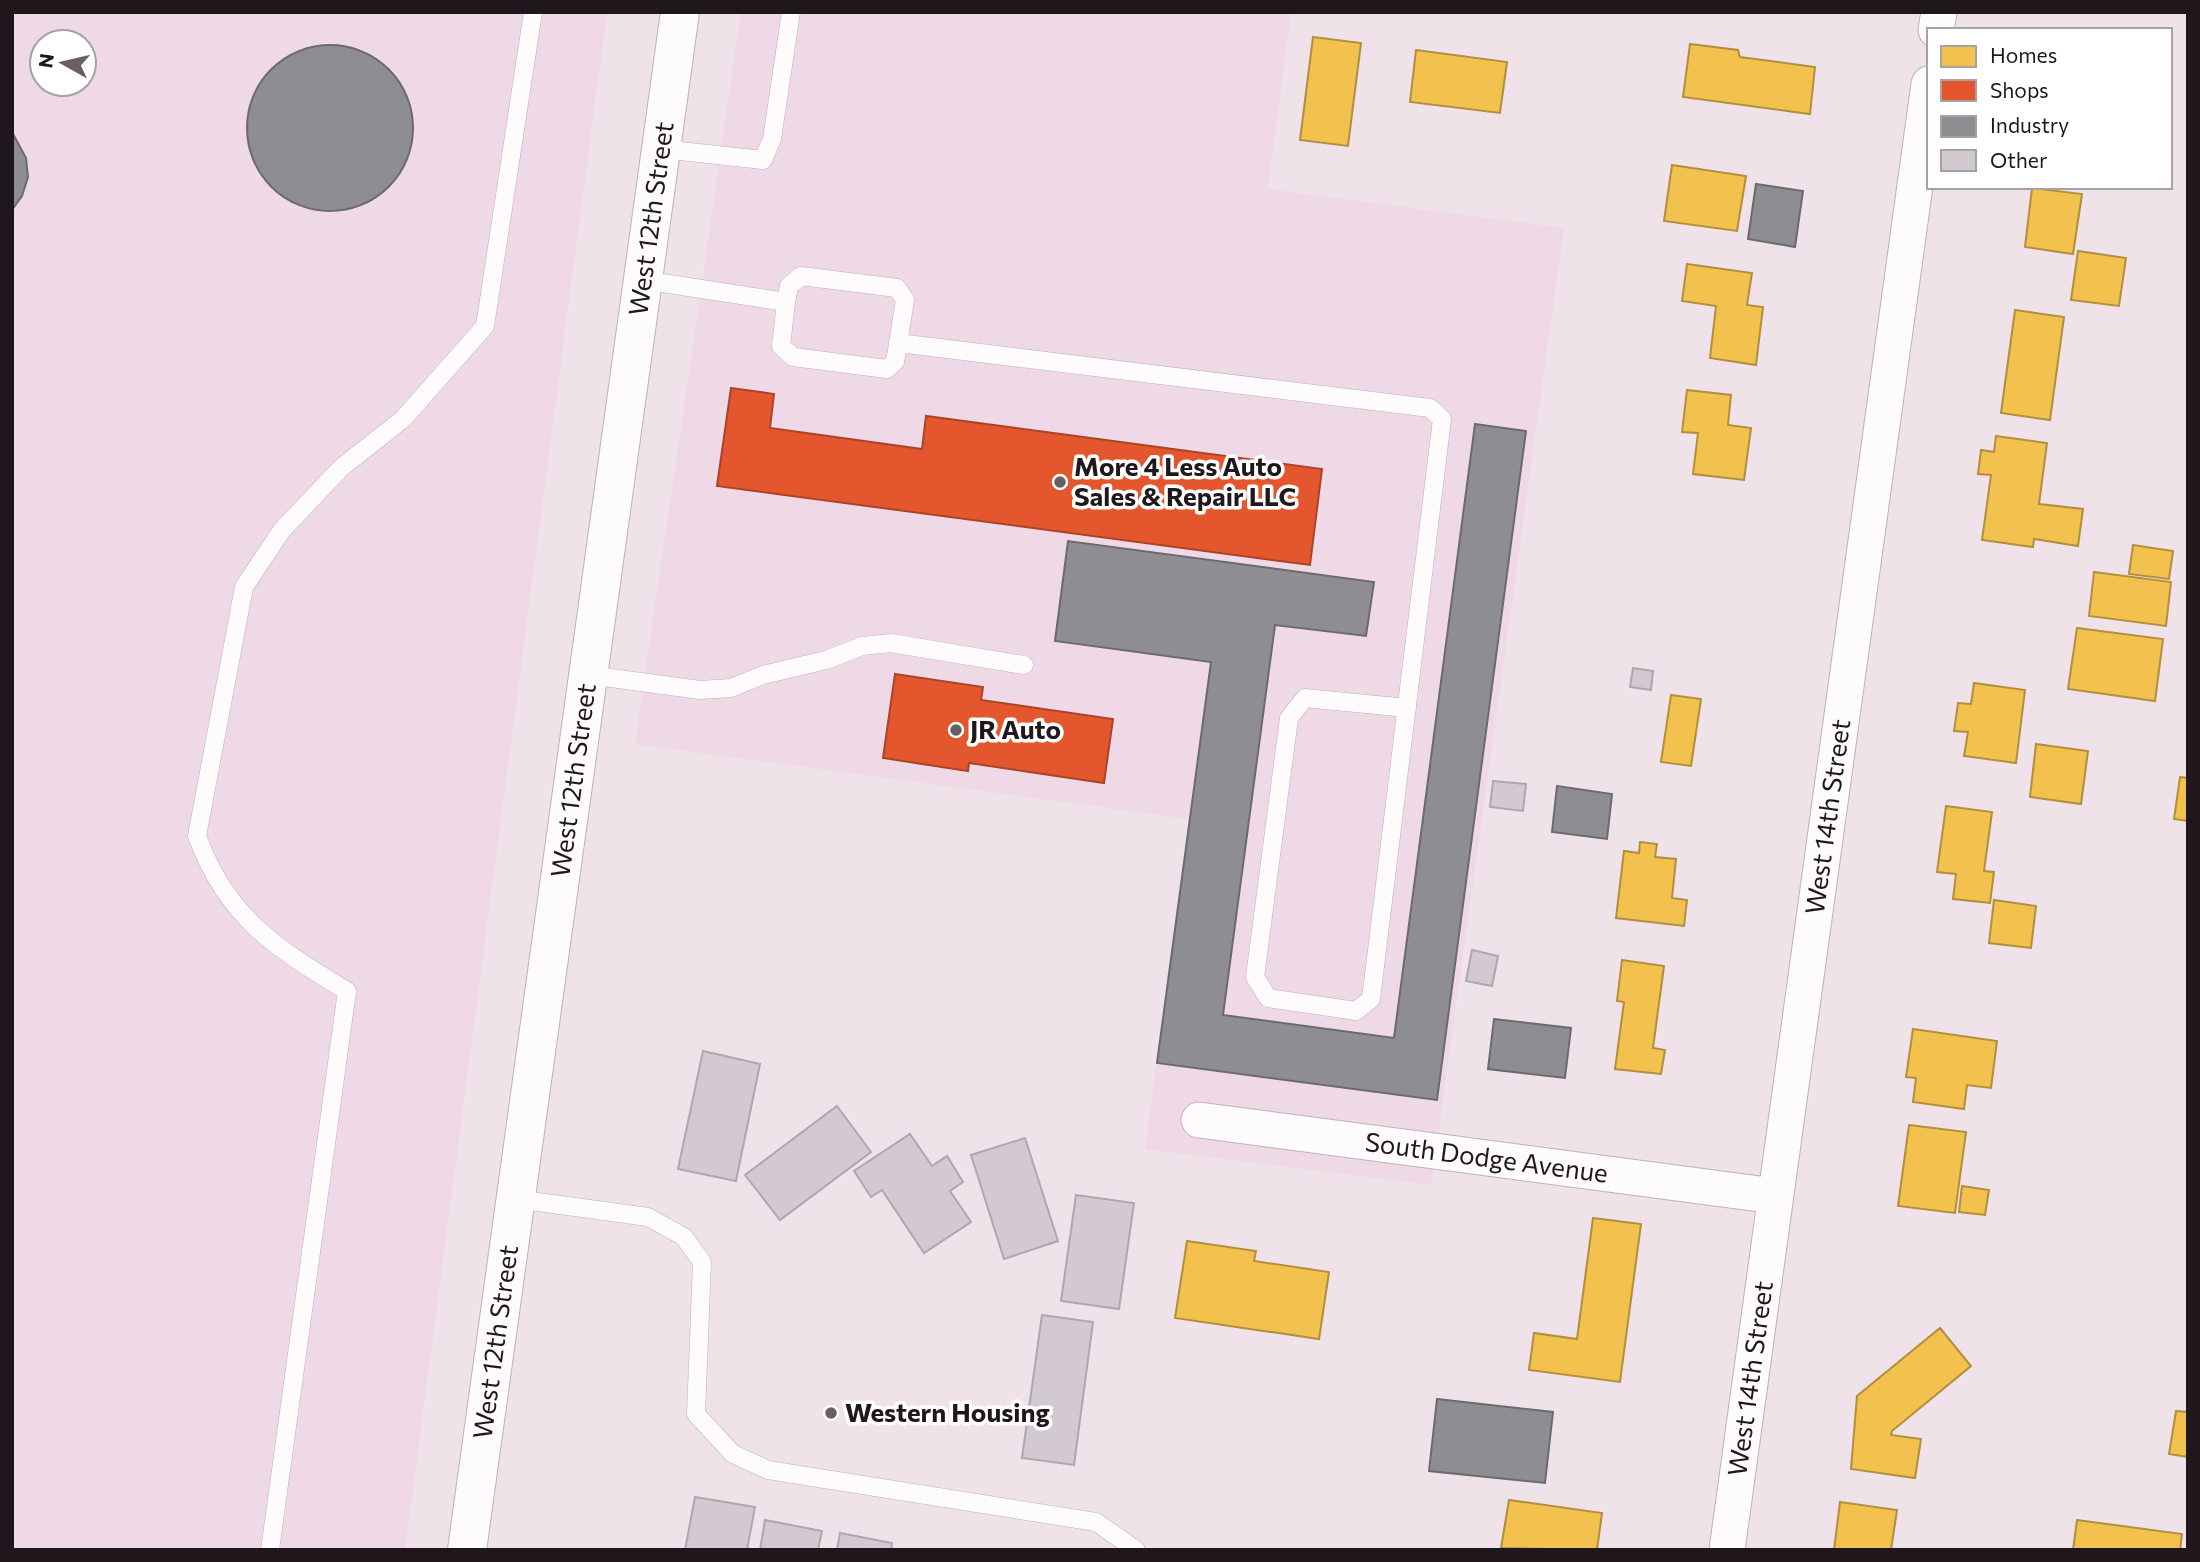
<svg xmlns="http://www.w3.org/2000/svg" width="2200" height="1562" font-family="Commissioner,sans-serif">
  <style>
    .built { fill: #f0d9e6; fill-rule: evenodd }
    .homes { fill: #f2c14e; stroke: #b38e3f; stroke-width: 2 }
    .shops { fill: #e4572e; stroke: #a94429; stroke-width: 2 }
    .industry { fill: #8d8d92; stroke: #6c6a6f; stroke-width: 2 }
    .building { fill: #d2cad0; stroke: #afa7ae; stroke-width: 2 }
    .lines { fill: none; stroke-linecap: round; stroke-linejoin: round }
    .lane-casing { stroke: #bcb2b8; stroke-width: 19 }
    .street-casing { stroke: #bcb2b8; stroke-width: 37 }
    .primary-casing { stroke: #bcb2b8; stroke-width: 40 }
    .lane { stroke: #fdfbfc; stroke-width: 18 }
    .street { stroke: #fdfbfc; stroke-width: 35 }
    .primary { stroke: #fdfbfc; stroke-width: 38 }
    .poi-dot { fill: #685e64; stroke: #fff; stroke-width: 2.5 }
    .labels { text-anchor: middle; stroke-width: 7; stroke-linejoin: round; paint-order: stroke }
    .street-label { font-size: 26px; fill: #1f171c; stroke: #fff }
    .poi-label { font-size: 26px; font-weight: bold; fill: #1f171c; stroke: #fff; text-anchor: start }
  </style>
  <rect width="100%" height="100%" fill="#efe2e9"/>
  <path class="built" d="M 12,12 L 607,12 L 405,1550 L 12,1550 ZM 42,42 L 84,42 L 84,84 L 42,84 Z
    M 741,12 L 1291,12 L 1268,189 L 1564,228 L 1431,1185 L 1145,1149 L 1189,819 L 635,744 Z"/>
  <path class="homes" d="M 1313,37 L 1361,43 L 1348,146 L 1300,140 Z
    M 1690,44 L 1738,50 L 1740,57 L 1815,67 L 1810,114 L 1683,97 Z
    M 1416,50 L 1507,62 L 1500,113 L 1410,102 Z
    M 1672,165 L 1746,176 L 1737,231 L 1664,221 Z
    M 2032,188 L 2082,194 L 2073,254 L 2025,247 Z
    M 2078,251 L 2126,258 L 2119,306 L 2071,300 Z
    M 1687,264 L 1752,273 L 1747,305 L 1763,307 L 1756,365 L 1710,358 L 1716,306 L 1682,301 Z
    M 2015,310 L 2064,317 L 2050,420 L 2001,413 Z
    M 1687,390 L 1731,395 L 1728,425 L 1751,428 L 1744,480 L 1693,474 L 1698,433 L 1682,432 Z
    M 1996,436 L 2047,443 L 2039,504 L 2083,509 L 2078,546 L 2034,539 L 2033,547 L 1982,540 L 1991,475 L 1978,474 L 1981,450 L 1994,452 Z
    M 2133,545 L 2173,551 L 2169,579 L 2129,574 Z
    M 2094,572 L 2171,582 L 2166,626 L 2089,616 Z
    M 2077,628 L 2163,639 L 2155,701 L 2068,689 Z
    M 1974,683 L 2025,690 L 2016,763 L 1964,756 L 1968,732 L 1954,731 L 1958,703 L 1971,704 Z
    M 1671,695 L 1701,699 L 1691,766 L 1661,762 Z
    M 2036,744 L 2088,751 L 2081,804 L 2030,797 Z
    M 2180,777 L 2188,778 L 2188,821 L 2174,819 Z
    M 1946,806 L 1992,812 L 1984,871 L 1994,872 L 1990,903 L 1953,899 L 1956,874 L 1937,872 Z
    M 1640,842 L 1657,844 L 1655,857 L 1676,859 L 1672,898 L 1687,900 L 1684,926 L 1616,918 L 1624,851 L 1639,853 Z
    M 1994,900 L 2036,906 L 2031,948 L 1989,943 Z
    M 1622,960 L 1664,966 L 1653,1048 L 1665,1050 L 1661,1074 L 1615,1069 L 1624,1002 L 1617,1001 Z
    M 1913,1029 L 1997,1041 L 1991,1088 L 1967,1085 L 1964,1109 L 1913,1102 L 1916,1078 L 1906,1077 Z
    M 1909,1125 L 1966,1132 L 1955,1213 L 1898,1206 Z
    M 1962,1186 L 1989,1190 L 1985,1215 L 1959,1212 Z
    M 1593,1218 L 1641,1224 L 1620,1382 L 1529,1370 L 1534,1333 L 1577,1339 Z
    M 1187,1241 L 1256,1251 L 1254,1261 L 1329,1272 L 1319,1339 L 1175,1318 Z
    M 1940,1328 L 1971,1366 L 1892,1431 L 1891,1435 L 1921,1439 L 1915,1478 L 1851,1469 L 1857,1396 Z
    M 2176,1411 L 2188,1412 L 2188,1457 L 2169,1454 Z
    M 1509,1500 L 1602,1513 L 1597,1550 L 1501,1548 Z
    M 1840,1502 L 1897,1510 L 1891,1550 L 1834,1550 Z
    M 2077,1520 L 2182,1534 L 2180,1550 L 2073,1550 Z"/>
  <path class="shops" d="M 731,388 L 774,394 L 770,428 L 922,449 L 926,416 L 1322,469 L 1310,565 L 717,486 Z
    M 895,674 L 983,687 L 981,700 L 1113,719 L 1104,783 L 969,763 L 968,771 L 883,758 Z"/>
  <path class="industry" d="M247 128a83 83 0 1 1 166 0a83 83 0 1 1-166 0Z
    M 12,132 L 26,158 L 28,177 L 22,196 L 12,210 Z
    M 1756,184 L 1803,191 L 1795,247 L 1748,239 Z
    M 1475,424 L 1526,431 L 1437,1100 L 1157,1063 L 1211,662 L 1055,641 L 1068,541 L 1374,582 L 1366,636 L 1275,625 L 1223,1015 L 1394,1038 Z
    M 1557,786 L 1612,794 L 1607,839 L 1552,832 Z
    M 1494,1019 L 1571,1028 L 1565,1078 L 1488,1069 Z
    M 1437,1399 L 1553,1412 L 1545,1483 L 1429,1471 Z"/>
  <path class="building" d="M 1633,668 L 1653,671 L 1651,690 L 1630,687 Z
    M 1493,781 L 1526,784 L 1523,811 L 1490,807 Z
    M 1472,950 L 1498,956 L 1492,986 L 1466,981 Z
    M 703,1051 L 760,1064 L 736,1181 L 678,1169 Z
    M 837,1106 L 871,1152 L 780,1220 L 745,1175 Z
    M 910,1134 L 932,1166 L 947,1156 L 963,1182 L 950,1191 L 971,1222 L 924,1253 L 882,1190 L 871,1197 L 854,1171 Z
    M 1025,1138 L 1058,1241 L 1004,1259 L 971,1155 Z
    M 1076,1195 L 1134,1203 L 1119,1309 L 1061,1301 Z
    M 1042,1315 L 1093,1322 L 1074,1465 L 1022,1458 Z
    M 695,1497 L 755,1507 L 747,1550 L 685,1550 Z
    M 765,1520 L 822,1531 L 818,1550 L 760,1550 Z
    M 840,1533 L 892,1543 L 891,1550 L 837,1550 Z"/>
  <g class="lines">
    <g class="lane-casing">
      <path id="lane" d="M 662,149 L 763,160 L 772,139 L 791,12
        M 643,280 L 786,302 L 789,286 L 801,276 L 897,288 L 905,300 L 895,362 L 887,369 L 793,357 L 781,346 L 786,302
        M 898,343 L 1430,408 L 1442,419 L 1371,999 L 1356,1011 L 1268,998 L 1255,977 L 1289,718 L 1305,698 L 1407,708
        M 589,675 L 700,690 L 731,688 L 763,675 L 826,660 L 862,646 L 891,643 L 1024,665
        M 516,1199 L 648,1217 L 684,1237 L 702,1262 L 696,1414 L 733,1454 L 768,1470 L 1096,1522 L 1136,1550
        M 270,1550 L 347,991 C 276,948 227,918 197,836 L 244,587 L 282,530 L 342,467 L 403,419 L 485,326 L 533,12"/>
    </g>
    <g class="street-casing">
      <g id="street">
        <path d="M 1936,30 L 1939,12"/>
        <path id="s1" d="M 1199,1120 L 1775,1196"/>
        <path id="s2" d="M 1727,1550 L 1929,84"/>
      </g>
    </g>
    <g class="primary-casing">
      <g id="primary">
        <path id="s3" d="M 467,1550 L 680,12"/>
      </g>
    </g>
    <use href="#lane" class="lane"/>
    <use href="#street" class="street"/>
    <use href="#primary" class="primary"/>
  </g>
  <g class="poi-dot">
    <circle cx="1060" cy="482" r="7"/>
    <circle cx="956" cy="730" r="7"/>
    <circle cx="831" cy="1413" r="7"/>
  </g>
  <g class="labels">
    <g class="street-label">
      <text dy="9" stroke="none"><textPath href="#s3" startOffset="1344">West 12th Street</textPath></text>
      <text dy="9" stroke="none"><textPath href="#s3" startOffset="777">West 12th Street</textPath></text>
      <text dy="9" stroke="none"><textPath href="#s2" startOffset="740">West 14th Street</textPath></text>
      <text dy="9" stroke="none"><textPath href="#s1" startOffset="290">South Dodge Avenue</textPath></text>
      <text dy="9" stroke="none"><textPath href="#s3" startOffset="210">West 12th Street</textPath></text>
      <text dy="9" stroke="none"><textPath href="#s2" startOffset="173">West 14th Street</textPath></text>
    </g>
    <g class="poi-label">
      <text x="1074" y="476">More 4 Less Auto<tspan x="1074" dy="30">Sales &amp; Repair LLC</tspan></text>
      <text x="970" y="739">JR Auto</text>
      <text x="845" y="1422">Western Housing</text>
    </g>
  </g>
  <rect width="2200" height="1562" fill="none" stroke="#1f171c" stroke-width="28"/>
  <rect x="1927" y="28" width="245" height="161" fill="#ffffff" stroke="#a5a2a4" stroke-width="2"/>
  <rect x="1941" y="46" width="35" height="21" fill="#f2c14e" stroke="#a5a2a4" stroke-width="2"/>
  <text x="1990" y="63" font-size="21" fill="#1f171c">Homes</text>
  <rect x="1941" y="80" width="35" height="21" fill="#e4572e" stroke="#a5a2a4" stroke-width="2"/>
  <text x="1990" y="98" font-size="21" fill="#1f171c">Shops</text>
  <rect x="1941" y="116" width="35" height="21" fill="#8d8d92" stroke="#a5a2a4" stroke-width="2"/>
  <text x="1990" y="133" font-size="21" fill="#1f171c">Industry</text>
  <rect x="1941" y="150" width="35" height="21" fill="#d2cad0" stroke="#a5a2a4" stroke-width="2"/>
  <text x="1990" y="168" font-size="21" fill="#1f171c">Other</text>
  <g transform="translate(63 63) rotate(278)"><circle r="33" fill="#ffffff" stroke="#a5a2a4" stroke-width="2"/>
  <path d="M0-5L12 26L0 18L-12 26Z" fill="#685e64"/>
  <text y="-10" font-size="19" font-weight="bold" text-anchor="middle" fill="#1f171c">N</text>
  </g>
</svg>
